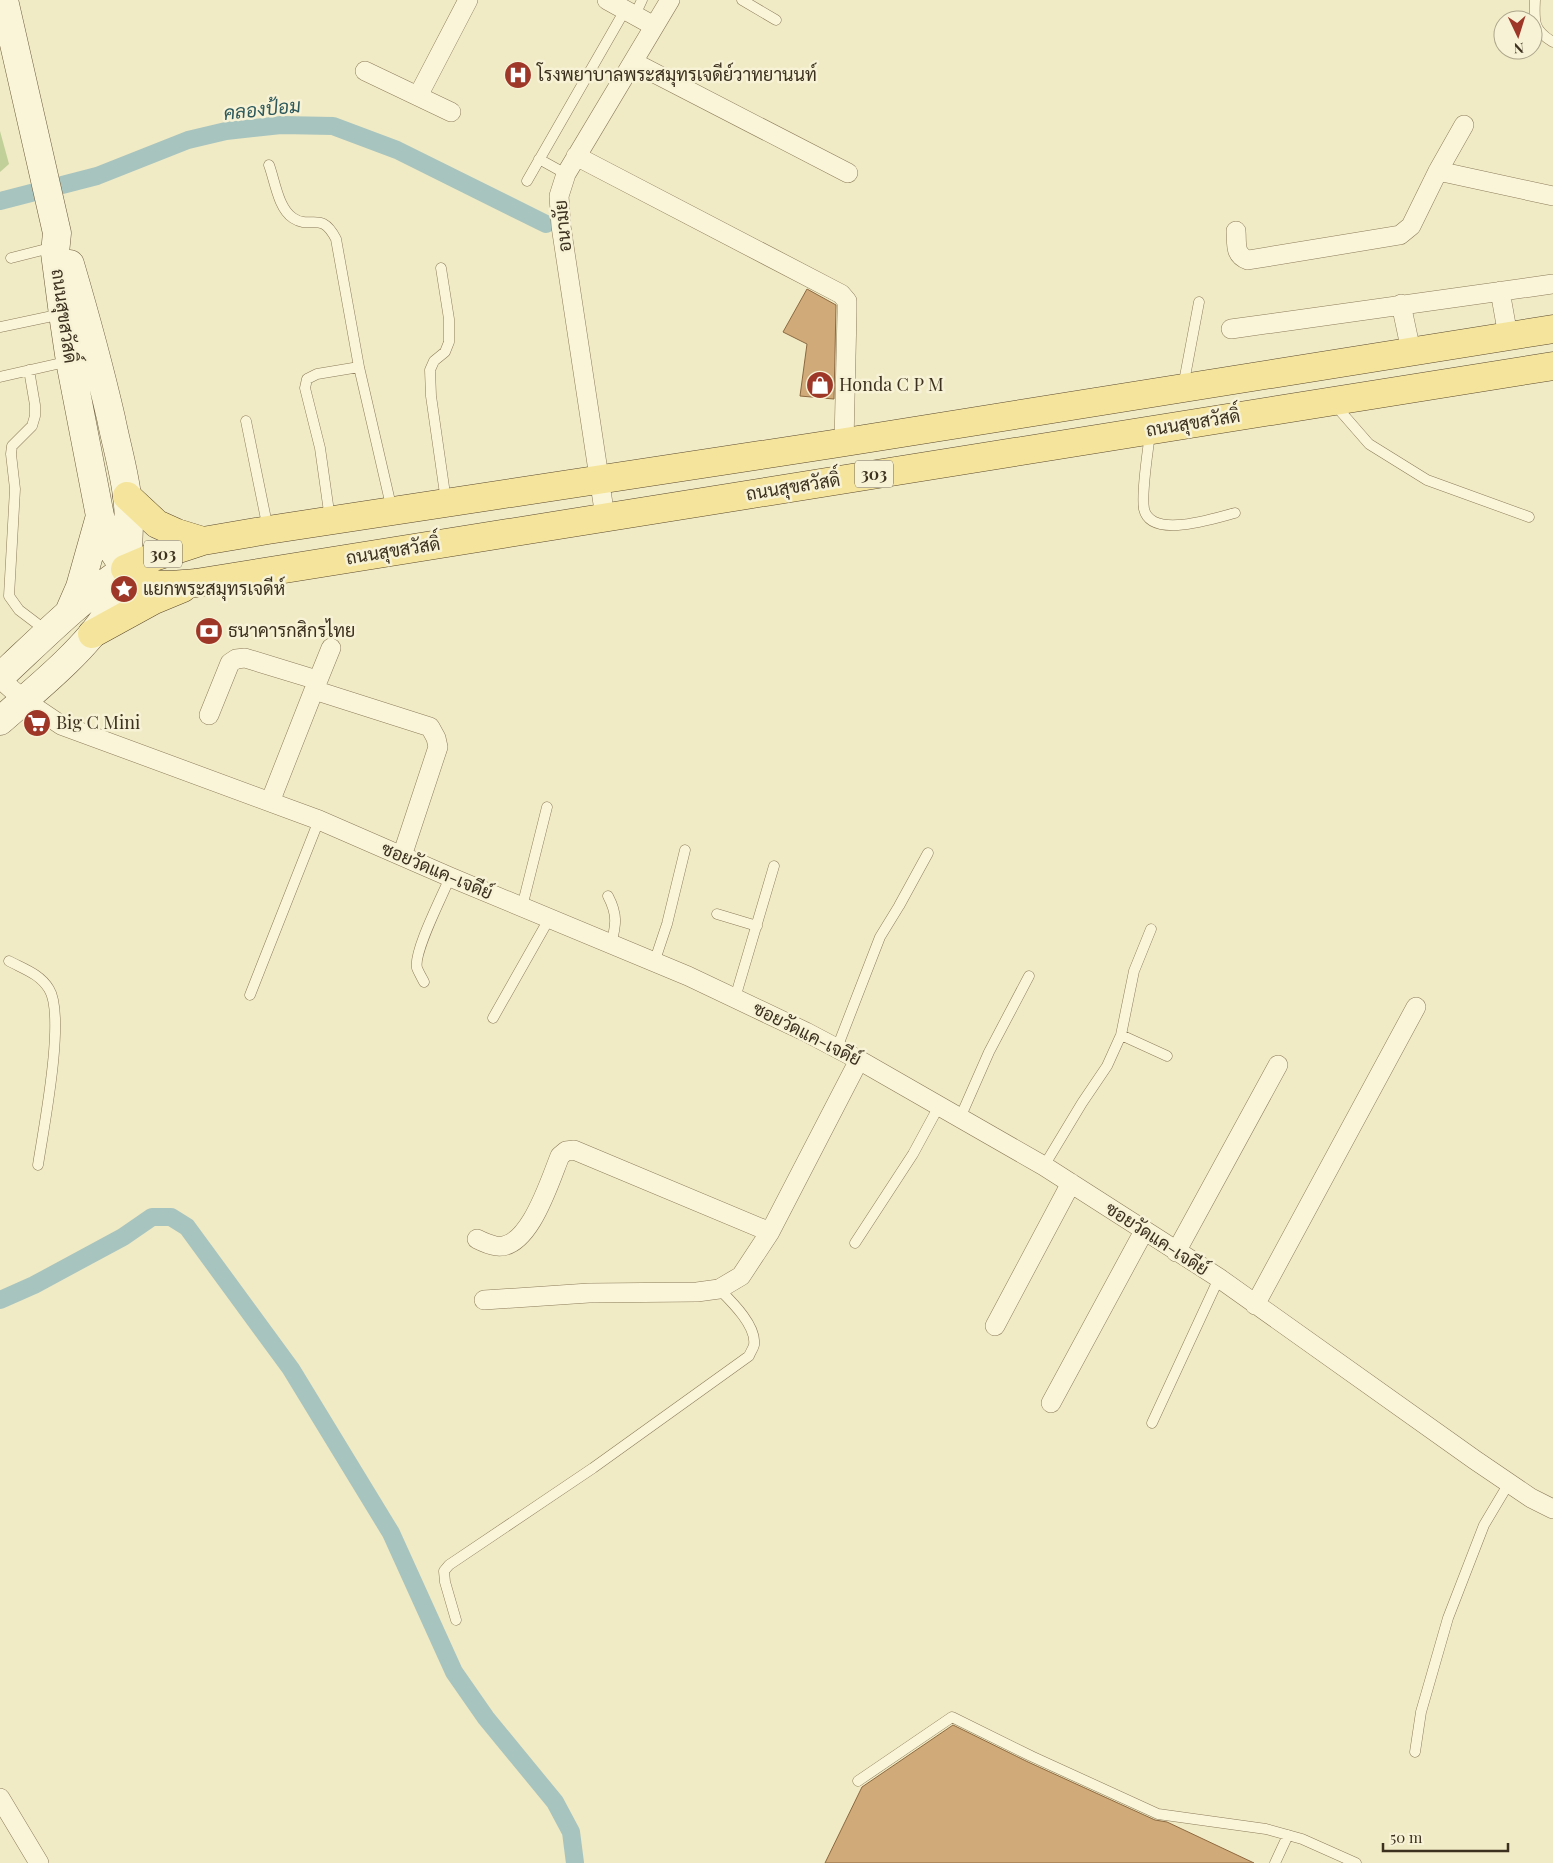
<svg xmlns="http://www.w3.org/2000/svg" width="1553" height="1863" font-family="'Playfair Display',Sarabun,serif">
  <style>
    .green { fill: #c1cf98 }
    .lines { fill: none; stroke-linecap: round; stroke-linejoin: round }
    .canal { stroke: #a7c4bf; stroke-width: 18 }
    .building { fill: #d0aa79; stroke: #8d693f }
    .service-casing { stroke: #8c7c5a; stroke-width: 11 }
    .minor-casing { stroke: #8c7c5a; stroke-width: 20 }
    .secondary-casing { stroke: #6e5d3d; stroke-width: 29 }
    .primary-casing { stroke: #5a492e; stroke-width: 29 }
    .service { stroke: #faf5d9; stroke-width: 10 }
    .minor { stroke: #faf5d9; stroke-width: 19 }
    .secondary { stroke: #faf5d9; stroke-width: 28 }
    .primary { stroke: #f5e59c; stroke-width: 28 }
    .labels { text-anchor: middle; stroke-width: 5; stroke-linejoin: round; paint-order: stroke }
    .shield { fill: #f7f2d5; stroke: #746b56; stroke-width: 1 }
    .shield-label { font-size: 16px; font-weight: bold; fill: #3c311f }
    .poi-label { font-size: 18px; fill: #3c311f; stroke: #f7f2d5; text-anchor: start }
    .street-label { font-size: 18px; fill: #3c311f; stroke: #f7f2d5 }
    .water-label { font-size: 19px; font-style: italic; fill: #2d595c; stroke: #f7f2d5 }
  </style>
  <rect width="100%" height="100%" fill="#f0eac5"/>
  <path class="green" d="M 0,131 L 9,164 L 0,172 Z"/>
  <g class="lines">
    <path class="canal" d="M 0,201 L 97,176 L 188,140 L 226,131 L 281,125 L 333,126 L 397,150 L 546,224
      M 0,1300 L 34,1285 L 123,1237 L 152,1217 L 171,1217 L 187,1227 L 291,1369 L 391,1533 L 454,1672 L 486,1718 L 555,1802 L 571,1832 L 575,1863"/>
  </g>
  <path class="building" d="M 807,289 L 836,305 L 834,399 L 800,396 L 807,344 L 783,332 Z
    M 953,1725 L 1028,1762 L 1155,1820 L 1167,1822 L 1254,1863 L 825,1863 L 862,1787 Z"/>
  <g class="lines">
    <g class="service-casing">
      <path id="service" d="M 742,0 L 776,20
        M 1535,0 C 1534,22 1533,30 1553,42
        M 635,15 L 642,0
        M 539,159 L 566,174
        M 269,165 C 275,181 278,208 293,218 C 311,230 321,210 336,239 L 359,367
        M 527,181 L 625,10
        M 11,258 L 54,247
        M 441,268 L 449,319 L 449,342 L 445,352 L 434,361 L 430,370 L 431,396 L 446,501
        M 0,327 L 62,314
        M 29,370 L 35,405 L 35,416 L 32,426 L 12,446 L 11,454 L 15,489 L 9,596 L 19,610 L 48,632
        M 0,377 L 70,361
        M 1183,387 L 1199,302
        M 1335,405 L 1369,444 L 1427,480 L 1529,517
        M 246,421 L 268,529
        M 1150,433 C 1148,452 1141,492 1144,509 C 1151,540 1215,518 1235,513
        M 330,519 L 320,448 L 305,388 L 307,379 L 317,374 L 359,367 L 392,510
        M 608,896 C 618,915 616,925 611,945
        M 522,907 L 547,807
        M 717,914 L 757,926
        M 9,961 C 24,969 40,974 49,989 C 66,1016 43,1131 38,1165
        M 654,963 L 667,924 L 685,850
        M 424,982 C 422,978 419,973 417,968 C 413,952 443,895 450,877
        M 250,995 L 319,820
        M 735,998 L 774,866
        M 493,1018 L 549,919
        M 1121,1035 L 1167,1056
        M 837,1048 L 880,937 L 899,906 L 928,853
        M 960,1118 L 989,1052 L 1029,976
        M 1044,1166 L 1082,1103 L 1107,1066 L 1121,1035 L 1134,971 L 1151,929
        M 855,1243 L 913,1154 L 939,1106
        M 1152,1423 L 1219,1278
        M 456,1620 L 445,1582 L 444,1571 L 449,1565 L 593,1468 L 749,1356 C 750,1353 753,1349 754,1345 C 757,1326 731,1301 719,1289
        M 1415,1752 L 1421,1712 L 1448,1618 L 1484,1525 L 1509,1483
        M 858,1781 L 952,1717 L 1031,1756 L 1158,1814 L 1266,1829 L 1302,1839 L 1356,1863
        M 1275,1863 L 1288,1835"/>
    </g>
    <g class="minor-casing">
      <path id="minor" d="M 607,0 L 654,26
        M 633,62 L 848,173
        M 365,71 L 451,112
        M 418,96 L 468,0
        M 576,156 L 841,294 L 847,301 L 847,313 L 844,442
        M 1438,171 L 1553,196
        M 1236,231 C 1237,244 1234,255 1248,260 L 1400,235 L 1411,226 L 1438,171 L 1464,125
        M 1500,291 L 1508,336
        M 1401,304 L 1411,351
        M 1231,329 L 1553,284
        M 605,517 L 561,226 L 559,196 L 566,174 L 670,0
        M 0,679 L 24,700 L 61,725 L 319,820 L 450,877 L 688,976 L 806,1032 L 859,1060 L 1044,1166 L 1219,1278 L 1475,1460 L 1531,1498 L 1553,1509
        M 314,690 L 331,648
        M 209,715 L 230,663 L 236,659 L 245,658 L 317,680
        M 270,802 L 314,690 L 430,727 L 436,738 L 438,747 L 402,856
        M 477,1239 C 483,1242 490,1245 496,1246 C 529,1251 550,1180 560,1156 L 566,1151 L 574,1150 L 770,1232
        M 1176,1252 L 1278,1065
        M 484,1300 L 589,1293 L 697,1292 L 719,1289 L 741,1276 L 770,1232 L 859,1060
        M 1255,1305 L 1416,1007
        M 995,1326 L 1071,1183
        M 1051,1403 L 1144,1231
        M 0,1798 L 39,1863"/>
    </g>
    <g class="secondary-casing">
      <path id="secondary" d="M 4,0 L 57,233 L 55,253 L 63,314 L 70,361 L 100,516 L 108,543 L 125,569
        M 70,610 L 80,587 L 100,516
        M 0,677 C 41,639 79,600 125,569
        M 0,721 C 34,691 83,652 107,614 C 128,580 132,535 127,496 C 124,470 116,444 111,418 C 99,366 85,315 70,264"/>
    </g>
    <g class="primary-casing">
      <path id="primary" d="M 1553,329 L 833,444 L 268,530 L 203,541 L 151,558 L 125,569 C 152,590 165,585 196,583 L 1553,366
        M 127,496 L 157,524 L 177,533 L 203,541
        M 92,634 L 154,600 L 183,588"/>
    </g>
    <use href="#service" class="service"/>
    <use href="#minor" class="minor"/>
    <use href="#secondary" class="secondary"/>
    <use href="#primary" class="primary"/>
  </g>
  <defs>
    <g id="hospital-disc" transform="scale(1.4375)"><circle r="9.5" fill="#9e3727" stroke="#f7f2d5"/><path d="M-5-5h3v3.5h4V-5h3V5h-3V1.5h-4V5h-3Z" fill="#fff"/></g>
    <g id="shop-disc" transform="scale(1.4375)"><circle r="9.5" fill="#9e3727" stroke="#f7f2d5"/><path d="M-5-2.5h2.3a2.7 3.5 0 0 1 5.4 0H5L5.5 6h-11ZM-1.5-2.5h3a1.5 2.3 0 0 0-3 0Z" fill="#fff"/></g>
    <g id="sight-disc" transform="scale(1.4375)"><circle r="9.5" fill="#9e3727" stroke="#f7f2d5"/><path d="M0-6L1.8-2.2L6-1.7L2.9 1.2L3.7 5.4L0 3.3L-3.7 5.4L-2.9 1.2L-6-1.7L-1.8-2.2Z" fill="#fff"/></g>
    <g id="bank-disc" transform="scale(1.4375)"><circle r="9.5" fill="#9e3727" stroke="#f7f2d5"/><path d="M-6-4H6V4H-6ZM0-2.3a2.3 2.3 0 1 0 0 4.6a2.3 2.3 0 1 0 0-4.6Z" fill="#fff"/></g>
    <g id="supermarket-disc" transform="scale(1.4375)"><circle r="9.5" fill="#9e3727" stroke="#f7f2d5"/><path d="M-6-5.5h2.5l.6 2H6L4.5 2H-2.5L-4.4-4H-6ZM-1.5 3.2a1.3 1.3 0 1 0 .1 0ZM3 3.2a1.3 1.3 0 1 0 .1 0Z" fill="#fff"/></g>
  </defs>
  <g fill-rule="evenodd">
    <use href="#hospital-disc" x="518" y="75"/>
    <use href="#shop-disc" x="820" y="385"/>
    <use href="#sight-disc" x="124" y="589"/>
    <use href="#bank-disc" x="209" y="631"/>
    <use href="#supermarket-disc" x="37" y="723"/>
  </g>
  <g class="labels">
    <g class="shield">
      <rect x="855" y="460.5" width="38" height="27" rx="4"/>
      <rect x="144" y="540.5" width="38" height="27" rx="4"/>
    </g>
    <g class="shield-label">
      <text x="874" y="480">303</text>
      <text x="163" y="560">303</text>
    </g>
    <g class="poi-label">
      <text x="537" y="81">โรงพยาบาลพระสมุทรเจดีย์วาทยานนท์</text>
      <text x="839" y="391">Honda C P M</text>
      <text x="143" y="595">แยกพระสมุทรเจดีห์</text>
      <text x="228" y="637">ธนาคารกสิกรไทย</text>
      <text x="56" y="729">Big C Mini</text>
    </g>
    <g class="street-label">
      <text transform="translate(563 226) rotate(-95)" y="6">อนามัย</text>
      <text transform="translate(64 316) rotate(82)" y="6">ถนนสุขสวัสดิ์</text>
      <text transform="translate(1193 423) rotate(-9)" y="6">ถนนสุขสวัสดิ์</text>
      <text transform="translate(793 487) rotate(-9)" y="6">ถนนสุขสวัสดิ์</text>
      <text transform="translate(393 551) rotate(-9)" y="6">ถนนสุขสวัสดิ์</text>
      <text transform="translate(437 871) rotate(23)" y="6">ซอยวัดแค-เจดีย์</text>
      <text transform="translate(807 1034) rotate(27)" y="6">ซอยวัดแค-เจดีย์</text>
      <text transform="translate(1157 1239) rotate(33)" y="6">ซอยวัดแค-เจดีย์</text>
    </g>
    <g class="water-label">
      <text transform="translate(262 109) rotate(-6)" y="7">คลองป้อม</text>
    </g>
  </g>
  <g transform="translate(1518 35) rotate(176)"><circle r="24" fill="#f7f2d5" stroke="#aca58c"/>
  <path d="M0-4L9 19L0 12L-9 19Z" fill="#9e3727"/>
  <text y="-8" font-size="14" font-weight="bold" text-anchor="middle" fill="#3c311f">N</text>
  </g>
  <path d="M1383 1843v8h125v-8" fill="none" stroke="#3c311f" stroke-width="2.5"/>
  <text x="1390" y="1843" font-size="15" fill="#3c311f" stroke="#f7f2d5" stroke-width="4" paint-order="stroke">50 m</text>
</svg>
